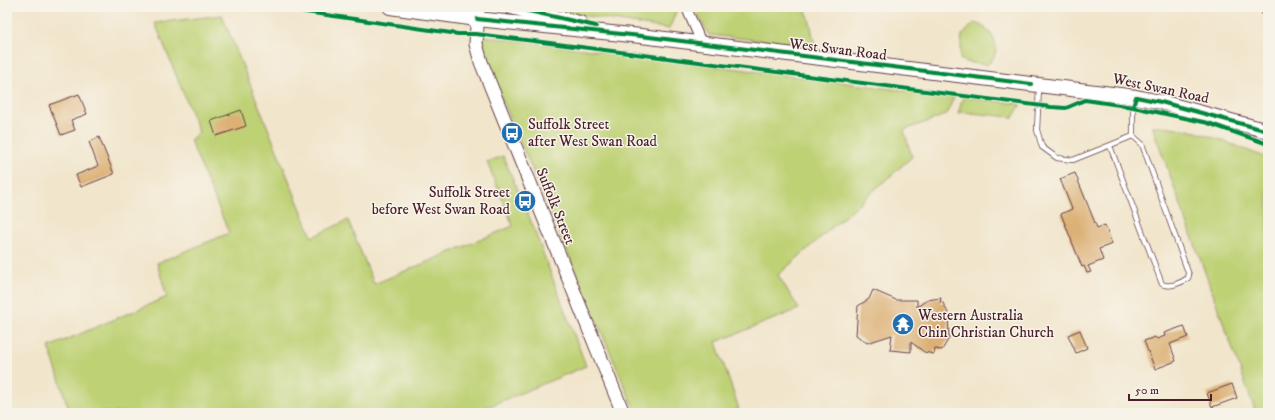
<svg xmlns="http://www.w3.org/2000/svg" width="1275" height="420" font-family="'IM FELL DW Pica',serif">
  <style>
    .green { fill: #bed175; stroke: #847850 }
    .building { fill: #dcb076 }
    .lines { fill: none; stroke-linecap: round; stroke-linejoin: round }
    .lane-casing { stroke: #633d43; stroke-width: 6 }
    .street-casing { stroke: #633d43; stroke-width: 11 }
    .secondary-casing { stroke: #633d43; stroke-width: 15 }
    .primary-casing { stroke: #633d43; stroke-width: 16 }
    .lane { stroke: #fff; stroke-width: 4.5 }
    .street { stroke: #fff; stroke-width: 9 }
    .secondary { stroke: #fff; stroke-width: 13 }
    .primary { stroke: #fff; stroke-width: 14 }
    .cycleway-casing { stroke: #f7f3e8; stroke-width: 6 }
    .cycleway { stroke: #00873e; stroke-width: 4 }
    .labels { text-anchor: middle; stroke-width: 3; stroke-linejoin: round; paint-order: stroke }
    .street-label { font-size: 15px; fill: #4a1f2b; stroke: #f7f3e8 }
    .poi-label { font-size: 15px; fill: #4a1f2b; stroke: #f7f3e8; text-anchor: start }
  </style>
  <rect width="100%" height="100%" fill="#f7f3e8"/>
  <filter id="ink" filterUnits="userSpaceOnUse"><feTurbulence type="fractalNoise" baseFrequency=".025" numOctaves="2"/><feDisplacementMap in="SourceGraphic" scale="8" xChannelSelector="R" yChannelSelector="G"/><feConvolveMatrix kernelMatrix="1 2 1 2 8 2 1 2 1" color-interpolation-filters="sRGB"/></filter>
  <filter id="wash" filterUnits="userSpaceOnUse"><feTurbulence type="fractalNoise" baseFrequency=".012" numOctaves="4" result="noise"/><feDisplacementMap in="SourceGraphic" scale="16" xChannelSelector="R" yChannelSelector="G"/><feGaussianBlur stdDeviation="0.9" result="paint"/><feColorMatrix in="noise" values="0 0 0 0 0 0 0 0 0 0 0 0 0 0 0 0 0 1.4 0 .05"/><feComposite in="paint" operator="in"/></filter>
  <g filter="url(#wash)">
    <rect width="100%" height="100%" fill="#f1e5cb"/>
    <path class="green" d="M 531,7 L 675,7 L 676,12 L 669,29 Z
      M 694,7 L 804,7 L 809,18 L 815,46 L 709,35 Z
      M 222,15 L 312,237 L 348,220 L 374,284 L 513,226 L 487,162 L 503,156 L 530,219 L 586,366 L 473,413 L 70,413 L 49,347 L 167,297 L 157,263 L 229,233 L 190,140 L 199,132 L 155,23 Z
      M 974,23 C 993,27 1005,51 987,65 L 965,62 L 960,59 L 962,35 Z
      M 484,36 L 954,97 L 946,115 L 904,130 L 912,157 L 778,275 L 799,309 L 716,342 L 739,409 L 727,413 L 636,413 L 492,75 L 493,68 C 485,61 479,46 484,36 Z
      M 963,97 L 1021,104 L 1012,119 L 1011,117 L 961,112 L 958,114 Z
      M 1152,126 C 1192,125 1231,145 1268,158 L 1268,413 L 1256,413 Z"/>
    <g id="blocks">
      <path class="building" d="M 79,94 L 87,114 L 71,120 L 75,130 L 61,135 L 49,105 Z
        M 241,110 L 246,126 L 216,136 L 211,121 Z
        M 99,137 L 114,174 L 81,187 L 76,175 L 98,166 L 89,142 Z
        M 1075,173 L 1097,228 L 1105,225 L 1112,244 L 1099,249 L 1103,260 L 1088,266 L 1091,272 L 1087,273 L 1084,266 L 1082,267 L 1061,214 L 1072,209 L 1060,179 Z
        M 873,290 L 896,300 L 917,300 L 917,307 L 927,300 L 941,298 L 940,302 L 943,303 L 948,313 L 949,338 L 942,350 L 935,349 L 934,354 L 924,352 L 911,342 L 911,352 L 890,350 L 892,335 L 867,343 L 856,335 L 858,306 L 869,299 Z
        M 1184,326 L 1188,337 L 1170,344 L 1176,361 L 1155,369 L 1144,341 L 1155,337 L 1157,339 L 1165,336 L 1164,333 Z
        M 1080,330 L 1087,348 L 1076,353 L 1068,335 Z
        M 1232,384 L 1237,398 L 1212,407 L 1207,393 Z"/>
    </g>
  </g>
  <g filter="url(#ink)">
    <use href="#blocks" fill-opacity="0" stroke="#633d43" stroke-width="1"/>
    <g class="lines">
      <g class="lane-casing">
        <path id="lane" d="M 1039,87 L 1037,130 L 1042,147 L 1057,158 L 1073,160 L 1133,136 L 1133,98
          M 1110,146 L 1162,284 C 1169,288 1181,283 1188,278 L 1189,275 L 1142,144 L 1133,136"/>
      </g>
      <g class="street-casing">
        <path id="street" d="M 686,7 L 702,44
          M 1265,7 L 1268,15"/>
      </g>
      <g class="secondary-casing">
        <path id="secondary" d="M 478,7 L 476,44 L 481,62 L 623,413"/>
      </g>
      <g class="primary-casing">
        <path id="primary" d="M 390,7 L 477,19 L 641,36 L 1136,97 L 1161,102 L 1268,131
          M 511,7 L 580,23"/>
      </g>
      <use href="#lane" class="lane"/>
      <use href="#street" class="street"/>
      <use href="#secondary" class="secondary"/>
      <use href="#primary" class="primary"/>
      <g class="cycleway-casing">
        <path id="cycleway" d="M 271,7 L 458,34 L 476,34 L 534,41 L 1051,107 L 1066,108 L 1085,100 L 1133,107 L 1208,123 L 1268,144
          M 511,7 L 596,26
          M 477,19 L 641,36 L 1031,84
          M 1133,107 L 1136,97 L 1161,102 L 1268,131"/>
      </g>
      <use href="#cycleway" class="cycleway"/>
    </g>
  </g>
  <defs>
    <g id="bus-disc" transform="scale(1.15)"><circle r="9.5" fill="#1f6fb2" stroke="#f7f3e8"/><path d="M-5-6H5V4H4V6H2V4H-2V6H-4V4H-5ZM-3.5-4V0h7V-4ZM-3.5 1.2v1.5H-2V1.2ZM2 1.2v1.5H3.5V1.2Z" fill="#fff"/></g>
    <g id="temple-disc" transform="scale(1.15)"><circle r="9.5" fill="#1f6fb2" stroke="#f7f3e8"/><path d="M0-6L5-2H3V0L6.5 2.5H4V6H1.5V3h-3V6H-4V2.5H-6.5L-3 0V-2H-5Z" fill="#fff"/></g>
  </defs>
  <g fill-rule="evenodd">
    <use href="#bus-disc" x="512" y="133"/>
    <use href="#bus-disc" x="525" y="201"/>
    <use href="#temple-disc" x="903" y="324"/>
  </g>
  <g class="labels">
    <g class="street-label">
      <text transform="translate(838 49) rotate(7)" y="5">West Swan Road</text>
      <text transform="translate(1161 88) rotate(12)" y="5">West Swan Road</text>
      <text transform="translate(556 206) rotate(68)" y="5">Suffolk Street</text>
    </g>
    <g class="poi-label">
      <text x="528" y="129">Suffolk Street<tspan x="528" dy="17">after West Swan Road</tspan></text>
      <text x="510" y="197" text-anchor="end">Suffolk Street<tspan x="510" dy="17">before West Swan Road</tspan></text>
      <text x="918" y="320">Western Australia<tspan x="918" dy="17">Chin Christian Church</tspan></text>
    </g>
  </g>
  <rect width="1275" height="420" fill="none" stroke="#f7f3e8" stroke-width="24"/>
  <path d="M1129 394v6h82v-6" fill="none" stroke="#4a1f2b" stroke-width="2"/>
  <text x="1135" y="394" font-size="12" fill="#4a1f2b" stroke="#f7f3e8" stroke-width="3" paint-order="stroke">50 m</text>
</svg>
